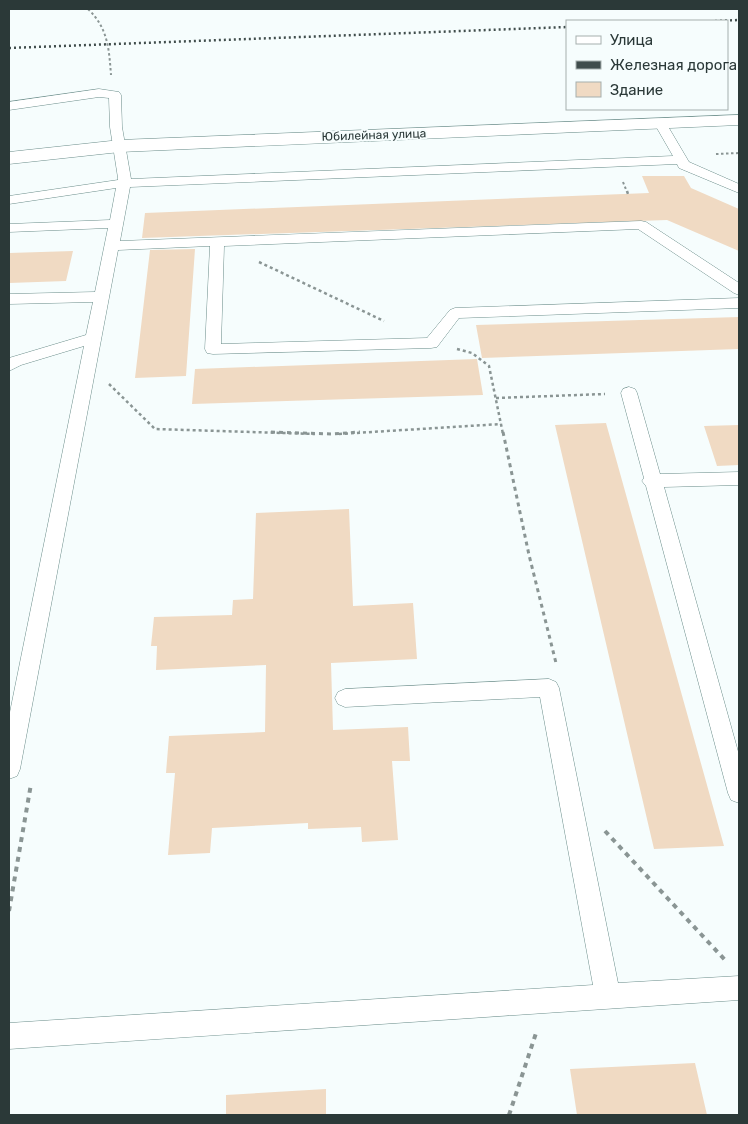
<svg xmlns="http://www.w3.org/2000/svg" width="748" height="1124" font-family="Rubik,sans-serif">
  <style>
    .building { fill: #f0dac3 }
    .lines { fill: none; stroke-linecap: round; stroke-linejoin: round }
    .service-casing { stroke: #6c8e8b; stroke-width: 1 }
    .minor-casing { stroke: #6c8e8b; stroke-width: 1 }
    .path-far3 { stroke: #8a9594; stroke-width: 2; stroke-dasharray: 2.5 2.5; stroke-linecap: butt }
    .path-far2 { stroke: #8a9594; stroke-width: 2.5; stroke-dasharray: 3 3; stroke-linecap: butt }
    .path-far1 { stroke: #8a9594; stroke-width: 3; stroke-dasharray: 4 4; stroke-linecap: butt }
    .path { stroke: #8a9594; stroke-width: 4; stroke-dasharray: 5 5; stroke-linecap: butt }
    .service { fill: #fff; fill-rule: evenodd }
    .minor { fill: #fff; fill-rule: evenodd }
    .rail { stroke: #404d4c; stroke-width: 2.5; stroke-dasharray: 2 3; stroke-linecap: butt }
    .labels { text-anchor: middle; stroke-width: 4; stroke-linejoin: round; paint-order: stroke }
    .far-street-label { font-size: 12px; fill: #2b3938; stroke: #f6fdfd }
  </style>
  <rect width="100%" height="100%" fill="#f6fdfd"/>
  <path class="building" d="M 642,176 L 684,176 L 691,188 L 739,209 L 739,251 L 667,220 L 142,238 L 145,213 L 649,193 Z
    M 195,249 L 186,376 L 135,378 L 150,250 Z
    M 73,251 L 66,281 L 9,283 L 9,253 Z
    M 739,317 L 739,349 L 482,358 L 476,325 Z
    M 477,359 L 483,395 L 192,404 L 195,369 Z
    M 606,423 L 724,846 L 654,849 L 555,425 Z
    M 739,425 L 739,465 L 717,466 L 704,426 Z
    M 349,509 L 353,606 L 413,603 L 417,659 L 331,663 L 333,730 L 408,727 L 410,761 L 392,761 L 398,840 L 362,842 L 361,827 L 308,829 L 308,823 L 212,828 L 210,853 L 168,855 L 175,773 L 166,773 L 169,736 L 265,732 L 266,665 L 156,670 L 157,646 L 151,646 L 154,617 L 232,615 L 233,600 L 253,599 L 256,513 Z
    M 695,1063 L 707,1115 L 577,1115 L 570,1069 Z
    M 326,1089 L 326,1115 L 226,1115 L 226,1095 Z"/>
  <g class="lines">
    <g class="service-casing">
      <path id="service" d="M 99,89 L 119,92 L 121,95 L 122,127 L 131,179 L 673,156 L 654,123 L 660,119 L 666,123 L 689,162 L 739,184 L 739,193 L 679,168 L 677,164 L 130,187 L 120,241 L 641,221 L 646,222 L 739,283 L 739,295 L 734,293 L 638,229 L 224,246 L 221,344 L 427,338 L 450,310 L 455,308 L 739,298 L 739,308 L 459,318 L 437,347 L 431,348 L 213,354 L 207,353 L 205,349 L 210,246 L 118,250 L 20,769 L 17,776 L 9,779 L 9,717 L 84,346 L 21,365 L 9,371 L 9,358 L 86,335 L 93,302 L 9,304 L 9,294 L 95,292 L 108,228 L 9,232 L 9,224 L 110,220 L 116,188 L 9,204 L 9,196 L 118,180 L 118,178 L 110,127 L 109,98 L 99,97 L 9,110 L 9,102 Z
        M 629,387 L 635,389 L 637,393 L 660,474 L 739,472 L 739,485 L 664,487 L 739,755 L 739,803 L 731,800 L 728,793 L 646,486 L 642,481 L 644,478 L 621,393 L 623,389 Z
        M 549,679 L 556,682 L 559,688 L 618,983 L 739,976 L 739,1000 L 9,1049 L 9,1023 L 593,985 L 540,697 L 345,707 L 338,704 L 335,698 L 338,692 L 345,689 Z"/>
    </g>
    <g class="minor-casing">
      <path id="minor" d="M 739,115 L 739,125 L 120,152 L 9,164 L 9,152 L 120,140 Z"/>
    </g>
    <path class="path-far3" d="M 88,9 C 108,28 109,49 111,75
      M 716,154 L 739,153
      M 623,182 L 627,192"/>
    <path class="path-far2" d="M 627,191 L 628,194
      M 259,262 L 384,321
      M 457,349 L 472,353 L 489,366 L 503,434
      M 109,384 L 155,429 L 315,434
      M 496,398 L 605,394
      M 339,434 L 501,424"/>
    <path class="path-far1" d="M 271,432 L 331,434 L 360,432
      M 503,432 L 529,555 L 556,663"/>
    <path class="path" d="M 605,831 L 725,960
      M 9,911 L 31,784
      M 509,1115 L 537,1030"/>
    <use href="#service" class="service"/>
    <use href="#minor" class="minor"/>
    <path class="rail" d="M 715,21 L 739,20
      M 9,48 L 567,27"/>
  </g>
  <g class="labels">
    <g class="far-street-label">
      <text transform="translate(374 135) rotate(-2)" y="4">Юбилейная улица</text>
    </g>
  </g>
  <rect width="748" height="1124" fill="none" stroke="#2b3938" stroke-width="20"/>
  <rect x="566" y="20" width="162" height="90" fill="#f6fdfd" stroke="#a5afae"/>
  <rect x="576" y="36" width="25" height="8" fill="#ffffff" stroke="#a5afae"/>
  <text x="610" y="45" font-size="15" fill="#2b3938">Улица</text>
  <rect x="576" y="61" width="25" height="8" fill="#404d4c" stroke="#a5afae"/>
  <text x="610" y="70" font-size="15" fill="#2b3938">Железная дорога</text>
  <rect x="576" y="82" width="25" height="15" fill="#f0dac3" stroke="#a5afae"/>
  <text x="610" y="95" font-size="15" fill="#2b3938">Здание</text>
</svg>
